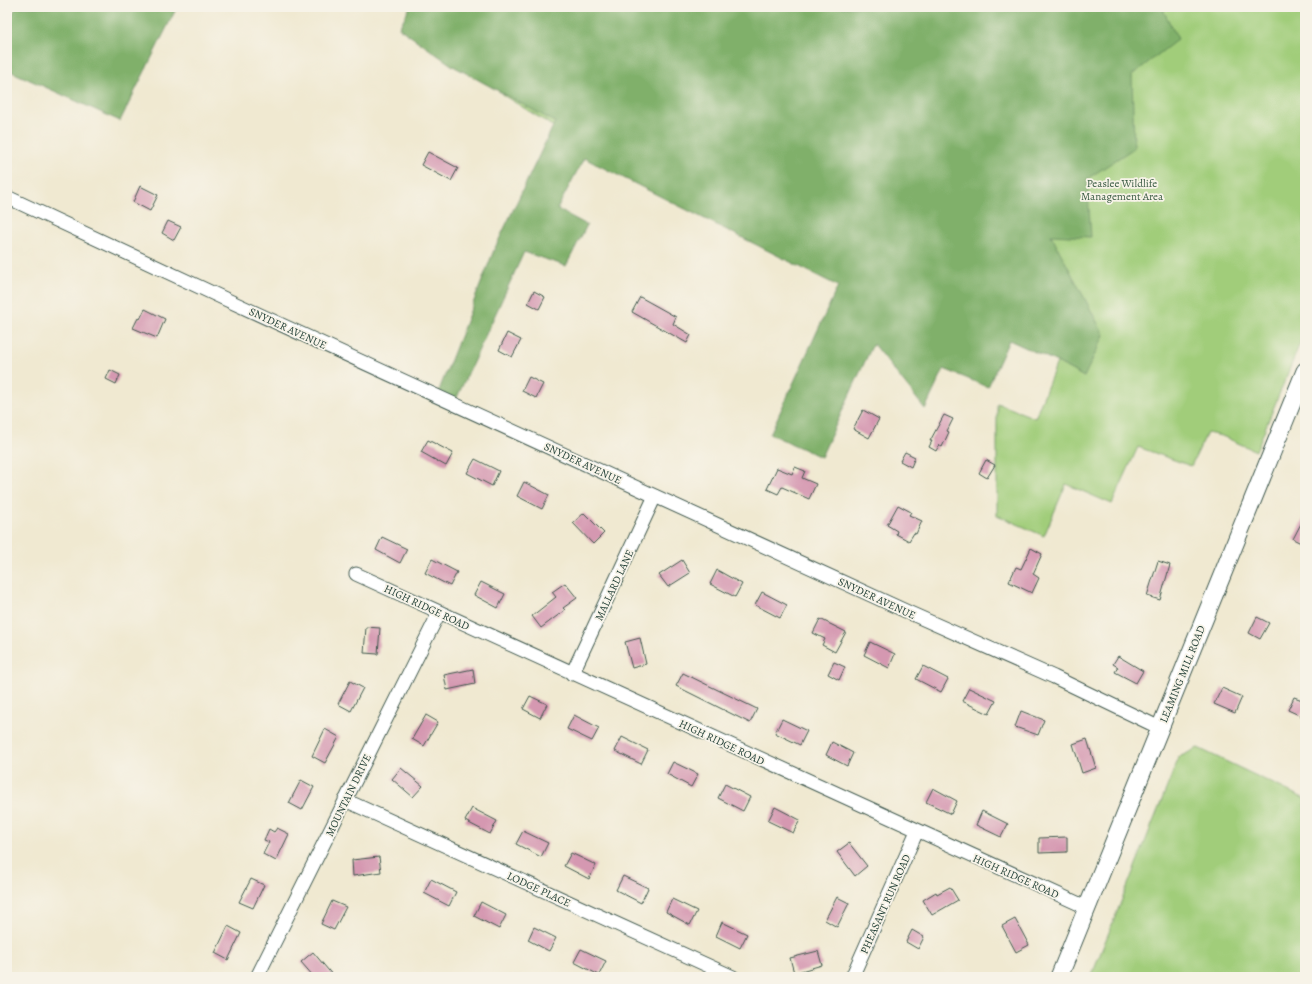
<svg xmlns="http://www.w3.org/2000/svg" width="1312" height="984" font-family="Alegreya,serif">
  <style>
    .green { fill: #a1cd7a; stroke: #608557 }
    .forest { fill: #80b06a; stroke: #50764f }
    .building { fill: #d598b1 }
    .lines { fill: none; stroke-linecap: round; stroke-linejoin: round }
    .minor-casing { stroke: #3e574c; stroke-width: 15 }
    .tertiary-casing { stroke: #3e574c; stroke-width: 19 }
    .minor { stroke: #fff; stroke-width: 13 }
    .tertiary { stroke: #fff; stroke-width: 17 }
    .labels { text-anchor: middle; stroke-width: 3.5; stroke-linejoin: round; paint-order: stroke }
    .park-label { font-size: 11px; fill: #395a42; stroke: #f7f3e8 }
    .street-label { font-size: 11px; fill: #1f3d34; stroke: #f7f3e8 }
  </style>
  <rect width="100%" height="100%" fill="#f7f3e8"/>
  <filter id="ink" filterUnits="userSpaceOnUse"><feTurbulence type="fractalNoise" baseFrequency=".025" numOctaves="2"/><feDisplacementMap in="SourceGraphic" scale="8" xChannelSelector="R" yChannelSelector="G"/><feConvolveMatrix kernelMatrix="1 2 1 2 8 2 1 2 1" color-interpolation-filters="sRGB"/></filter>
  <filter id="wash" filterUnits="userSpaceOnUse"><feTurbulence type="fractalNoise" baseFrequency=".012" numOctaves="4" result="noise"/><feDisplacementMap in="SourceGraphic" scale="16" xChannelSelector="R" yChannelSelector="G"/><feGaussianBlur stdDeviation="0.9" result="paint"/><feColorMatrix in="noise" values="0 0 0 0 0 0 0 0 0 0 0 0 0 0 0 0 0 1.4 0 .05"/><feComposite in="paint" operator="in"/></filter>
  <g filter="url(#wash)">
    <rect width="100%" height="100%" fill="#f0e9d1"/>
    <path class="green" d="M 550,7 L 1305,7 L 1305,331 L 1256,451 L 1222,436 L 1207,433 L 1191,466 L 1138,447 L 1112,504 L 1066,484 L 1044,536 L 997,515 L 997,403 L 1035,418 L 1057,362 L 1084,377 L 1085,374 L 585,146 L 503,95 Z
      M 1198,748 L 1305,799 L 1305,977 L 1091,977 L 1179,757 Z"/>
    <path class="forest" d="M 16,7 L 177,7 L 120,121 L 10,71 L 7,77 L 7,25 Z
      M 410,7 L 1171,7 L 1163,10 L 1178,39 L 1132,75 L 1134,148 L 1087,179 L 1091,237 L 1051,235 L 1104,335 L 1084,377 L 1057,362 L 1009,340 L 988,387 L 944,369 L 925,409 L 873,344 L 821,457 L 770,434 L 838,286 L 584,158 L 557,209 L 587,225 L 566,266 L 524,252 L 453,406 L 436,398 L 494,250 L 555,122 L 453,66 L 399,28 Z"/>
    <g id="blocks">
      <path class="building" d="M 428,152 L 458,168 L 451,181 L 421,165 Z
        M 140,186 L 158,195 L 150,211 L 133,202 Z
        M 168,221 L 181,227 L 174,240 L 162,233 Z
        M 534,291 L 545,297 L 539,309 L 528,303 Z
        M 640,297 L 676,317 L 673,324 L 691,335 L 687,343 L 632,312 Z
        M 145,309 L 165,319 L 157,338 L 133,328 L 138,318 L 140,319 Z
        M 507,333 L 521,340 L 512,357 L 499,350 Z
        M 110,370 L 120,375 L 116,384 L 106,379 Z
        M 529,377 L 543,384 L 536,398 L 522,391 Z
        M 863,410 L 879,419 L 869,438 L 853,429 Z
        M 944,415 L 953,419 L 947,431 L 949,432 L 942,447 L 939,445 L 936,451 L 929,447 L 932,441 L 930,441 Z
        M 428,440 L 453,453 L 446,466 L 421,452 Z
        M 905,452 L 915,457 L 911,467 L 900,461 Z
        M 475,459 L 499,471 L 492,486 L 467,473 Z
        M 986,460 L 995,465 L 987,478 L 979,473 Z
        M 795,467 L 805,471 L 802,478 L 816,484 L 809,499 L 782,487 L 778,494 L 767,489 L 777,468 L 792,474 Z
        M 524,482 L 549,495 L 542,509 L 517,496 Z
        M 898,505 L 911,512 L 909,515 L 922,521 L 916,534 L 914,533 L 909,541 L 896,534 L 897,531 L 887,525 Z
        M 584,513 L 604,533 L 593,544 L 573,523 Z
        M 1305,516 L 1305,545 L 1293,539 Z
        M 382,537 L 407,549 L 400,563 L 376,550 Z
        M 1031,548 L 1042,554 L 1033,574 L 1039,578 L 1032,593 L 1009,582 L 1016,567 L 1021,569 Z
        M 432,559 L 457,572 L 450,586 L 425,573 Z
        M 682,560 L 690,573 L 668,587 L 659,575 Z
        M 1158,561 L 1170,565 L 1160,600 L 1147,596 Z
        M 717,570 L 742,584 L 735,597 L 710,584 Z
        M 481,582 L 505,594 L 498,608 L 474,595 Z
        M 565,583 L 577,598 L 563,608 L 565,610 L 541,628 L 532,616 L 556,597 L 552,592 Z
        M 762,592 L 787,605 L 780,618 L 755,605 Z
        M 1257,617 L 1269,623 L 1260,639 L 1249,633 Z
        M 820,619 L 846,632 L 835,652 L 822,645 L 825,639 L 813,633 Z
        M 366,627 L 380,628 L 378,654 L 364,653 Z
        M 640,638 L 646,664 L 632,668 L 625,642 Z
        M 870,642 L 895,654 L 889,668 L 864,655 Z
        M 1118,656 L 1143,671 L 1136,683 L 1115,672 L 1118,667 L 1113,664 Z
        M 834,662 L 845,667 L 839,680 L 828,674 Z
        M 923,666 L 948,679 L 941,692 L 916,679 Z
        M 473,669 L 475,684 L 447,690 L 444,675 Z
        M 683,673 L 757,709 L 750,723 L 676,686 Z
        M 350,681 L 363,688 L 351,711 L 338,704 Z
        M 969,688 L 996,701 L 989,714 L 962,701 Z
        M 1222,688 L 1242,697 L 1235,713 L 1214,704 Z
        M 530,696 L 547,704 L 540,718 L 523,709 Z
        M 1294,697 L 1305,701 L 1305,706 L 1301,716 L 1288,710 Z
        M 1021,711 L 1044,720 L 1038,735 L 1015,727 Z
        M 426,715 L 438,722 L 424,746 L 412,739 Z
        M 574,715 L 599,728 L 592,741 L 567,729 Z
        M 782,719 L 807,731 L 800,745 L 775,733 Z
        M 325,729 L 339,737 L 325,763 L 312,756 Z
        M 622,737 L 648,750 L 641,764 L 615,751 Z
        M 1087,739 L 1096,768 L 1082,773 L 1073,744 Z
        M 832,742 L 853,753 L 847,766 L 826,755 Z
        M 673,762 L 698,774 L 691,787 L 667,774 Z
        M 401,768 L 423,786 L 413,797 L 392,779 Z
        M 301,780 L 314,787 L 302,810 L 289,803 Z
        M 725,784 L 750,797 L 743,811 L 718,798 Z
        M 933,788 L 957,801 L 951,814 L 926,802 Z
        M 775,807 L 800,820 L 793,833 L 768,821 Z
        M 472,808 L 497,821 L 490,834 L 465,821 Z
        M 982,811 L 1008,824 L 1001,837 L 976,825 Z
        M 277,828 L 289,834 L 276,861 L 263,854 L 269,842 L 264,840 L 269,829 L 274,832 Z
        M 523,831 L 548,843 L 541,857 L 516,844 Z
        M 1067,837 L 1067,852 L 1039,853 L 1039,838 Z
        M 849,843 L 867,866 L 855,876 L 837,852 Z
        M 571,853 L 596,865 L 589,879 L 564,866 Z
        M 379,857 L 381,872 L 353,876 L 352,860 Z
        M 623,876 L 648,888 L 641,903 L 616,890 Z
        M 251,879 L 264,885 L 253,908 L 239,902 Z
        M 431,879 L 456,892 L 449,906 L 424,893 Z
        M 950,887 L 958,900 L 932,915 L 923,900 L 936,892 L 937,894 Z
        M 837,897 L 849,903 L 837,927 L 825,920 Z
        M 672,899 L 697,911 L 690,925 L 666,912 Z
        M 332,901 L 346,907 L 334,930 L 321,924 Z
        M 481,902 L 506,915 L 499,929 L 474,916 Z
        M 1015,919 L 1029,945 L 1016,952 L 1002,926 Z
        M 722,922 L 747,934 L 740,948 L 716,936 Z
        M 228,926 L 241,933 L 228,960 L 215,953 Z
        M 534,927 L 556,938 L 549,951 L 528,940 Z
        M 912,930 L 924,937 L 918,949 L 906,942 Z
        M 581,949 L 606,961 L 599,975 L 574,962 Z
        M 818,951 L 822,965 L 794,973 L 790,958 Z
        M 313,952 L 334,977 L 314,977 L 301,962 Z"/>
    </g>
  </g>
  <g filter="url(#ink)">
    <use href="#blocks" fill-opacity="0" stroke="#3e574c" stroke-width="1"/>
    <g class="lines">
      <g class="minor-casing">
        <path id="minor" d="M 7,197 L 223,298 L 910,613 L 1054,677 L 1160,728
          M 356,574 L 1088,908
          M 572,674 L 655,496
          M 345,800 L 733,977
          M 257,977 L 439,613
          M 852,977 L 917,831"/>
      </g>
      <g class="tertiary-casing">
        <path id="tertiary" d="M 1059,977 L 1305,371"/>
      </g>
      <use href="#minor" class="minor"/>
      <use href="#tertiary" class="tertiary"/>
    </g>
  </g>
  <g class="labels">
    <g class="park-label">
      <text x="1122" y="187">Peaslee Wildlife<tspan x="1122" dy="13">Management Area</tspan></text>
    </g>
    <g class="street-label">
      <text transform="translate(288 328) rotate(25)" y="4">SNYDER AVENUE</text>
      <text transform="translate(583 463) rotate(25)" y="4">SNYDER AVENUE</text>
      <text transform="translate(614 585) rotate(-65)" y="4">MALLARD LANE</text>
      <text transform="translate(877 598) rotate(25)" y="4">SNYDER AVENUE</text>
      <text transform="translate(427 607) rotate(25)" y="4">HIGH RIDGE ROAD</text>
      <text transform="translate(1182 674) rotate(-68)" y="4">LEAMING MILL ROAD</text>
      <text transform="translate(722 742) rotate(25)" y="4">HIGH RIDGE ROAD</text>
      <text transform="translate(348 795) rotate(-64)" y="4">MOUNTAIN DRIVE</text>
      <text transform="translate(1016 876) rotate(24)" y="4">HIGH RIDGE ROAD</text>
      <text transform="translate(539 889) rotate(25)" y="4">LODGE PLACE</text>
      <text transform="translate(885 904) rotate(-66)" y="4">PHEASANT RUN ROAD</text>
    </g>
  </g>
  <rect width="1312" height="984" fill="none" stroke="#f7f3e8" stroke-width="24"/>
</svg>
